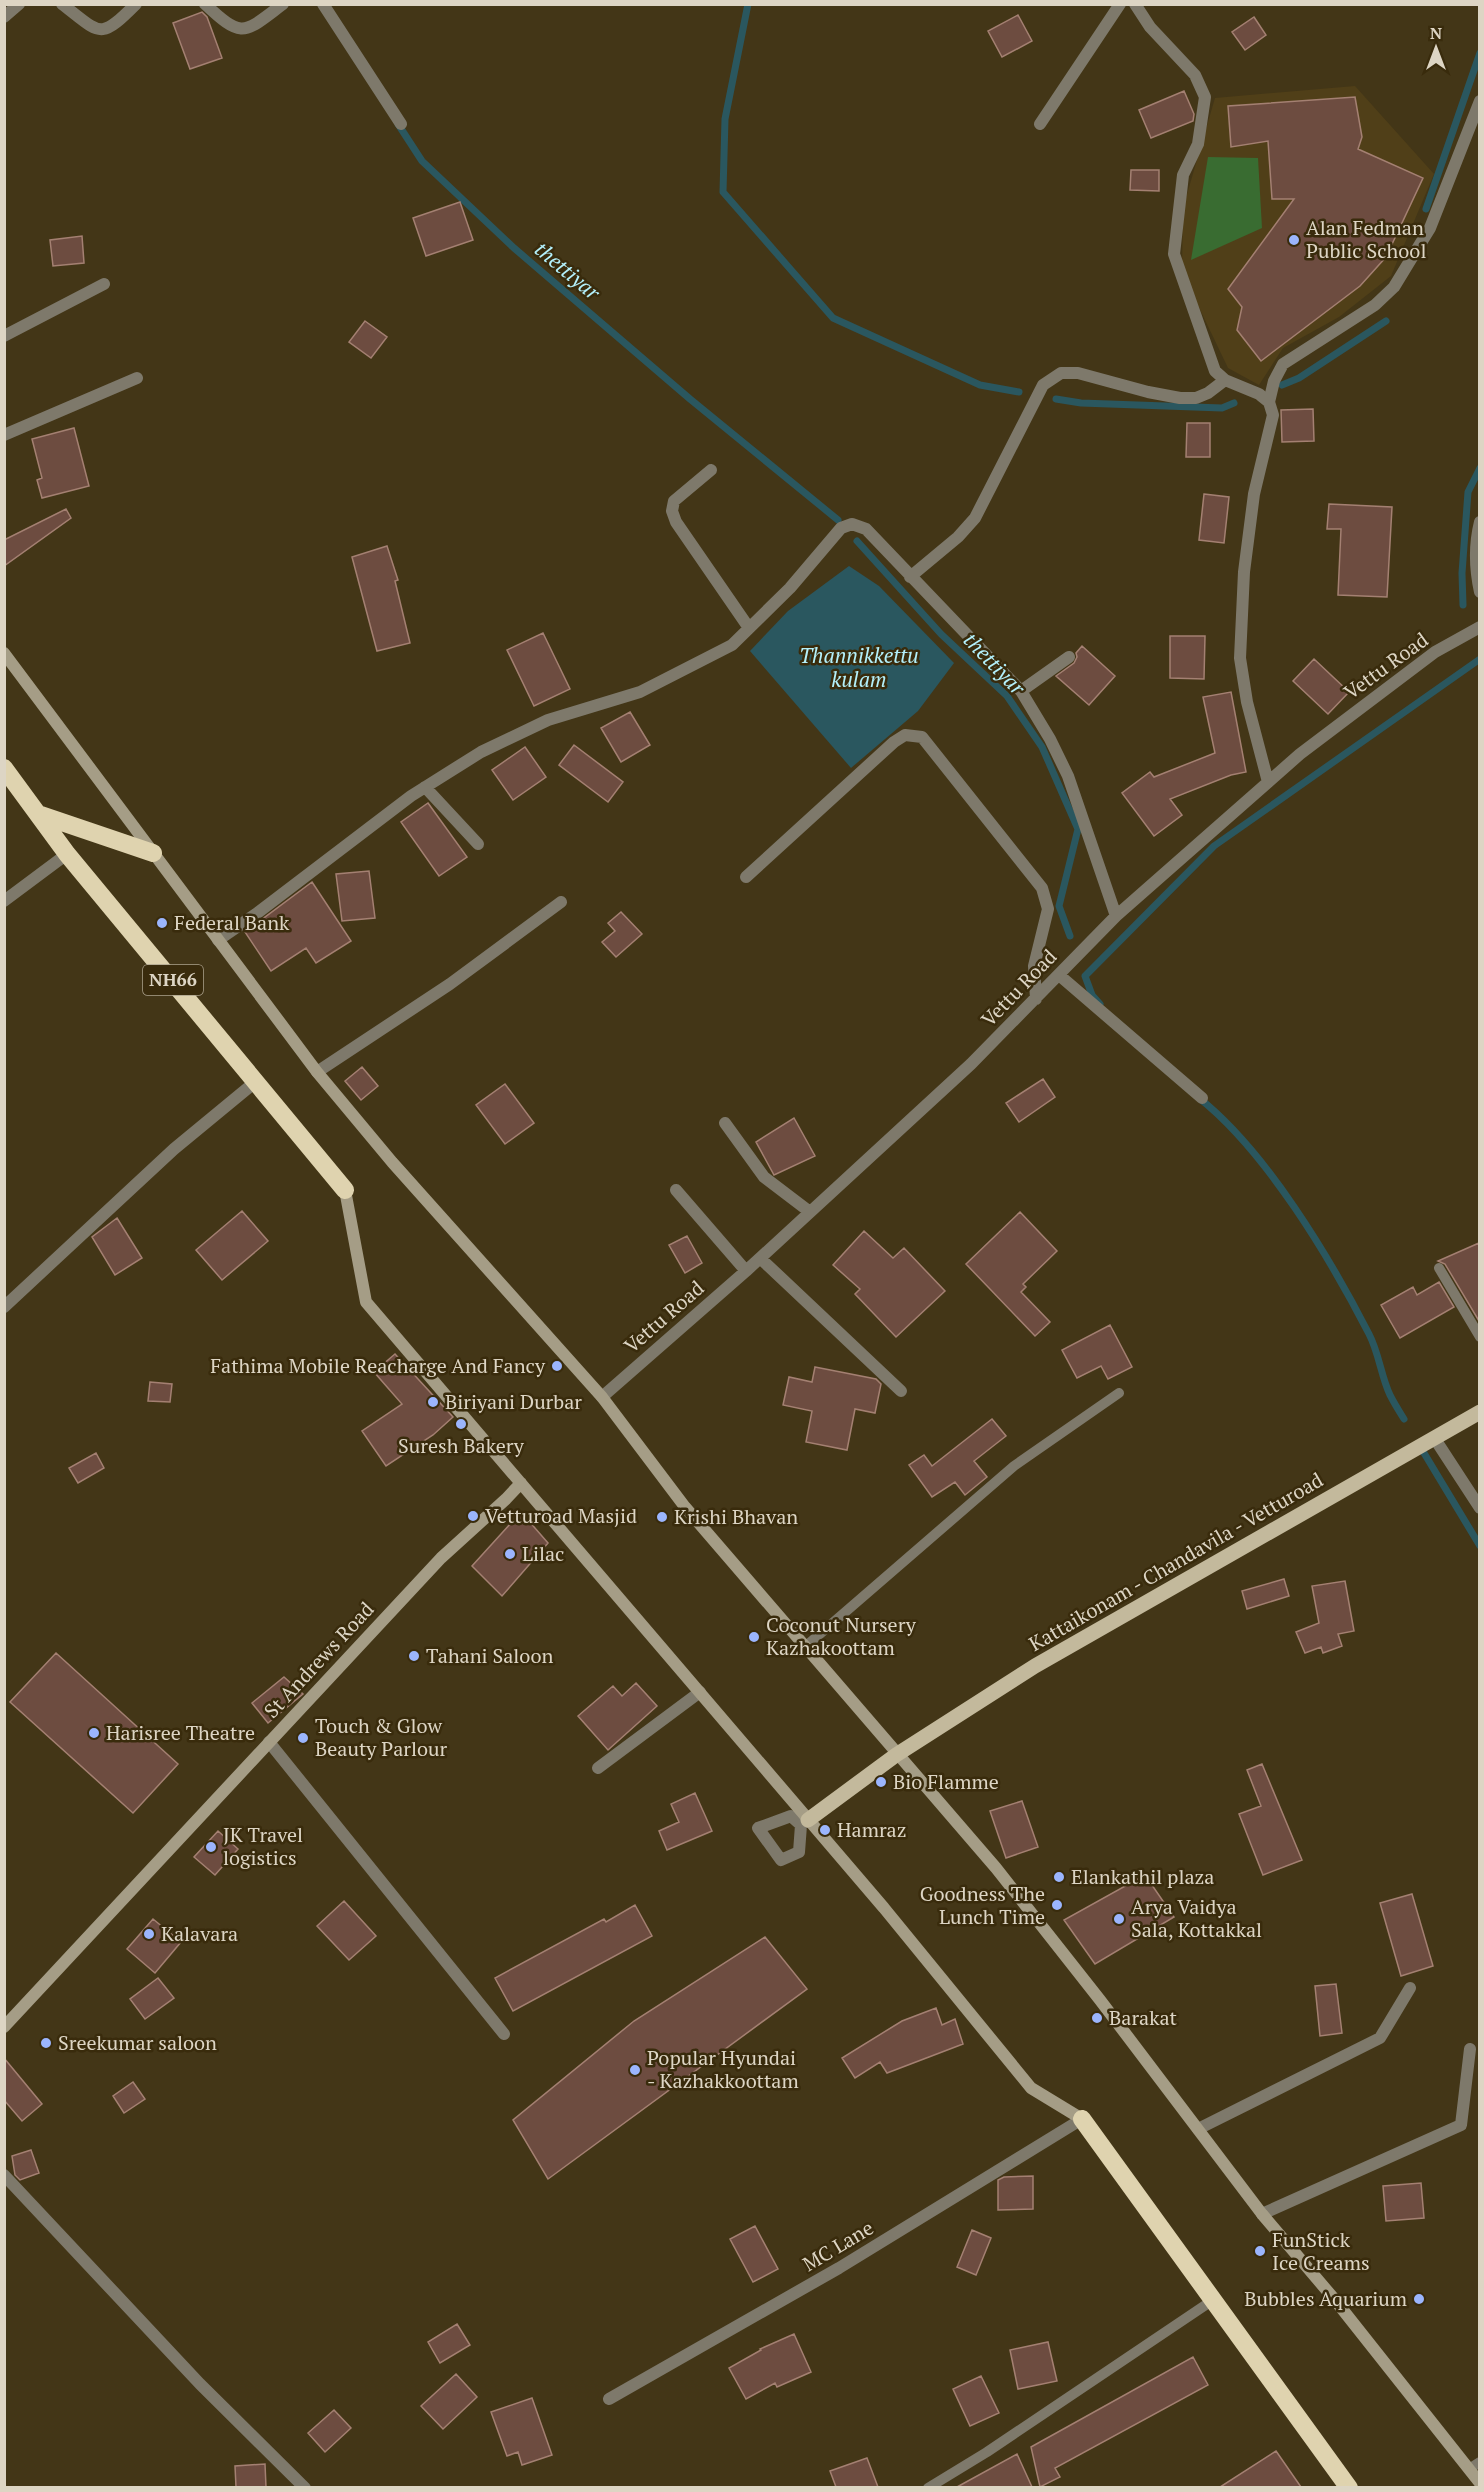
<svg xmlns="http://www.w3.org/2000/svg" width="1484" height="2492" font-family="'PT Serif',serif">
  <style>
    .built { fill: #503f18 }
    .green { fill: #396c31 }
    .water { fill: #2a575f }
    .lines { fill: none; stroke-linecap: round; stroke-linejoin: round }
    .stream { stroke: #2a575f; stroke-width: 7 }
    .building { fill: #6d4c40; stroke: #a48072; stroke-width: 1.5 }
    .lane { stroke: #7e796b; stroke-width: 10 }
    .street { stroke: #7e796b; stroke-width: 12 }
    .secondary { stroke: #a59d86; stroke-width: 12 }
    .primary { stroke: #c3b99c; stroke-width: 15 }
    .highway { stroke: #dfd3af; stroke-width: 18 }
    .poi-dot { fill: #9bb5fd; stroke: #392b0c; stroke-width: 2 }
    .labels { text-anchor: middle; stroke-width: 5; stroke-linejoin: round; paint-order: stroke }
    .shield { fill: #392b0c; stroke: #aca28d; stroke-width: 1.5 }
    .shield-label { font-size: 18px; font-weight: bold; fill: #ddd5c4 }
    .poi-label { font-size: 20px; fill: #ddd5c4; stroke: #392b0c; text-anchor: start }
    .street-label { font-size: 20px; fill: #ddd5c4; stroke: #392b0c }
    .water-label { font-size: 21px; font-style: italic; fill: #b3f0fb; stroke: #392b0c }
  </style>
  <rect width="100%" height="100%" fill="#433617"/>
  <path class="built" d="M 1355,86 L 1434,174 L 1391,276 L 1339,317 L 1283,348 L 1259,385 L 1228,368 L 1182,272 L 1183,208 L 1215,98 Z"/>
  <path class="green" d="M 1208,157 L 1258,158 L 1262,228 L 1191,260 Z"/>
  <path class="water" d="M 849,566 L 879,586 L 954,663 L 918,711 L 851,768 L 750,651 L 788,611 Z"/>
  <g class="lines">
    <path class="stream" d="M 748,4 L 725,119 L 723,192 L 833,318 L 980,385 L 1019,392
      M 398,124 L 422,161 L 514,248 L 690,399 L 838,520
      M 1426,209 L 1480,53
      M 1282,385 L 1299,378 L 1386,321
      M 1056,399 L 1081,403 L 1222,408 L 1234,403
      M 857,541 L 941,634 L 1007,696 L 1042,747 L 1078,829 L 1059,906 L 1070,936
      M 1463,605 L 1462,573 L 1468,492 L 1480,468
      M 1100,1004 L 1092,995 L 1085,976 L 1214,846 L 1480,659
      M 1199,1098 C 1266,1151 1330,1258 1369,1334 C 1379,1353 1381,1376 1390,1395 C 1394,1403 1399,1411 1404,1419
      M 1424,1453 L 1480,1546"/>
  </g>
  <path class="building" d="M 202,12 L 207,17 L 222,58 L 190,69 L 173,23 Z
    M 1018,15 L 1032,41 L 1002,57 L 988,31 Z
    M 1254,17 L 1266,35 L 1245,50 L 1232,32 Z
    M 1184,91 L 1194,114 L 1193,121 L 1151,138 L 1139,110 Z
    M 1355,97 L 1362,137 L 1358,149 L 1423,178 L 1386,257 L 1360,286 L 1261,361 L 1237,330 L 1242,307 L 1228,289 L 1294,199 L 1272,199 L 1268,141 L 1231,147 L 1228,106 Z
    M 1131,170 L 1159,170 L 1159,191 L 1130,190 Z
    M 460,202 L 473,240 L 426,256 L 413,218 Z
    M 82,236 L 84,263 L 53,266 L 50,240 Z
    M 365,321 L 387,337 L 371,358 L 349,342 Z
    M 1313,409 L 1314,441 L 1282,442 L 1281,410 Z
    M 1187,423 L 1210,423 L 1210,457 L 1186,457 Z
    M 74,428 L 89,486 L 42,498 L 37,480 L 42,478 L 32,439 Z
    M 1204,494 L 1229,497 L 1224,543 L 1199,540 Z
    M 1329,504 L 1392,507 L 1387,597 L 1338,595 L 1341,529 L 1327,529 Z
    M 66,509 L 71,518 L 4,566 L 4,540 Z
    M 387,546 L 398,580 L 395,581 L 410,643 L 377,651 L 352,557 Z
    M 543,633 L 570,689 L 534,706 L 507,650 Z
    M 1170,636 L 1205,636 L 1204,679 L 1170,678 Z
    M 1082,646 L 1115,676 L 1089,705 L 1056,676 L 1074,663 L 1077,657 L 1076,653 Z
    M 1314,659 L 1349,692 L 1328,714 L 1293,681 Z
    M 1231,692 L 1246,772 L 1231,775 L 1170,799 L 1182,815 L 1154,836 L 1122,793 L 1150,772 L 1154,777 L 1215,753 L 1203,697 Z
    M 630,712 L 650,745 L 621,762 L 601,728 Z
    M 574,745 L 623,782 L 608,802 L 559,765 Z
    M 525,747 L 546,777 L 513,800 L 492,770 Z
    M 428,803 L 467,857 L 439,876 L 401,822 Z
    M 369,871 L 375,918 L 342,921 L 336,874 Z
    M 312,882 L 351,941 L 316,963 L 306,948 L 271,971 L 245,932 Z
    M 621,912 L 642,934 L 616,957 L 602,942 L 615,931 L 608,923 Z
    M 362,1067 L 378,1086 L 361,1100 L 345,1081 Z
    M 1043,1079 L 1055,1097 L 1019,1122 L 1006,1103 Z
    M 505,1084 L 534,1123 L 505,1144 L 476,1105 Z
    M 794,1118 L 815,1156 L 774,1175 L 756,1142 Z
    M 242,1211 L 268,1241 L 222,1280 L 196,1250 Z
    M 1020,1212 L 1057,1251 L 1023,1284 L 1026,1287 L 1021,1292 L 1050,1322 L 1035,1336 L 966,1264 Z
    M 117,1218 L 142,1258 L 115,1275 L 92,1237 Z
    M 864,1231 L 893,1258 L 904,1248 L 945,1291 L 896,1337 L 855,1294 L 860,1289 L 833,1265 Z
    M 687,1236 L 702,1263 L 685,1273 L 669,1245 Z
    M 1479,1243 L 1479,1321 L 1445,1264 L 1438,1261 Z
    M 1439,1282 L 1454,1307 L 1400,1338 L 1381,1305 L 1413,1287 L 1417,1295 Z
    M 1110,1325 L 1132,1367 L 1108,1379 L 1101,1366 L 1077,1378 L 1062,1350 Z
    M 395,1354 L 453,1417 L 433,1435 L 386,1466 L 362,1431 L 402,1404 L 374,1372 Z
    M 815,1367 L 876,1379 L 881,1384 L 875,1413 L 855,1409 L 847,1450 L 806,1442 L 812,1411 L 783,1405 L 789,1377 L 812,1382 Z
    M 150,1382 L 172,1384 L 170,1402 L 148,1401 Z
    M 992,1419 L 1006,1436 L 974,1461 L 987,1477 L 965,1495 L 955,1482 L 932,1497 L 909,1465 L 924,1455 L 932,1466 Z
    M 96,1453 L 104,1468 L 78,1483 L 69,1468 Z
    M 521,1512 L 548,1543 L 502,1596 L 472,1566 Z
    M 1284,1579 L 1289,1596 L 1247,1609 L 1242,1591 Z
    M 1345,1581 L 1354,1631 L 1338,1634 L 1342,1646 L 1323,1653 L 1321,1647 L 1305,1653 L 1296,1632 L 1319,1623 L 1312,1586 Z
    M 56,1653 L 178,1764 L 133,1813 L 10,1702 Z
    M 284,1677 L 303,1694 L 268,1723 L 252,1703 Z
    M 636,1683 L 657,1706 L 608,1750 L 578,1716 L 613,1686 L 622,1696 Z
    M 1262,1764 L 1302,1860 L 1263,1875 L 1239,1814 L 1261,1806 L 1247,1770 Z
    M 695,1793 L 712,1831 L 667,1850 L 659,1831 L 679,1822 L 671,1804 Z
    M 1022,1801 L 1038,1847 L 1006,1858 L 990,1811 Z
    M 218,1831 L 238,1849 L 215,1875 L 194,1857 Z
    M 1145,1875 L 1174,1917 L 1095,1964 L 1064,1920 Z
    M 1412,1894 L 1433,1966 L 1401,1976 L 1380,1903 Z
    M 344,1901 L 376,1936 L 349,1960 L 317,1926 Z
    M 635,1905 L 652,1936 L 513,2011 L 495,1978 L 604,1919 L 606,1922 Z
    M 153,1919 L 181,1942 L 155,1973 L 127,1949 Z
    M 765,1937 L 807,1989 L 548,2179 L 513,2120 L 634,2021 Z
    M 158,1978 L 174,1998 L 145,2019 L 130,1999 Z
    M 1336,1984 L 1342,2033 L 1320,2036 L 1315,1986 Z
    M 936,2008 L 942,2025 L 955,2019 L 963,2044 L 887,2073 L 880,2062 L 855,2078 L 842,2058 L 902,2021 Z
    M 4,2058 L 42,2104 L 22,2121 L 4,2100 Z
    M 133,2082 L 145,2099 L 124,2113 L 113,2096 Z
    M 31,2150 L 39,2173 L 20,2180 L 15,2175 L 12,2156 Z
    M 1033,2176 L 1033,2209 L 998,2210 L 998,2180 L 1004,2177 Z
    M 1421,2183 L 1424,2218 L 1386,2221 L 1383,2186 Z
    M 755,2226 L 778,2269 L 753,2282 L 730,2239 Z
    M 972,2230 L 991,2238 L 976,2275 L 957,2267 Z
    M 457,2324 L 470,2345 L 440,2363 L 428,2342 Z
    M 794,2334 L 811,2372 L 777,2387 L 775,2383 L 746,2399 L 729,2368 L 761,2350 L 760,2349 Z
    M 1048,2342 L 1057,2381 L 1018,2389 L 1010,2350 Z
    M 1193,2357 L 1208,2385 L 1055,2468 L 1060,2477 L 1040,2487 L 1031,2447 Z
    M 456,2374 L 477,2397 L 443,2429 L 421,2406 Z
    M 981,2376 L 999,2413 L 970,2426 L 953,2389 Z
    M 532,2398 L 552,2455 L 522,2465 L 518,2452 L 507,2456 L 491,2412 Z
    M 334,2410 L 351,2428 L 325,2452 L 308,2433 Z
    M 1276,2451 L 1301,2487 L 1220,2487 Z
    M 1017,2454 L 1032,2487 L 957,2487 Z
    M 867,2458 L 878,2487 L 836,2487 L 830,2471 Z
    M 265,2464 L 266,2487 L 236,2487 L 235,2466 Z"/>
  <g class="lines">
    <path class="lane" d="M 1439,1268 L 1480,1337
      M 806,1646 L 1014,1466 L 1119,1393
      M 1469,2469 L 1480,2462
      M 928,2488 L 987,2452 L 1213,2300"/>
    <path class="street" d="M 62,4 C 101,34 99,41 136,4
      M 205,4 C 243,40 244,33 283,4
      M 323,4 L 401,124
      M 1135,4 L 1150,27 L 1195,75 L 1205,97 L 1198,144 L 1183,175 L 1174,254 L 1215,371 L 1225,380 L 1259,394 L 1269,402 L 1273,415 L 1254,494 L 1244,572 L 1240,658 L 1247,702 L 1268,782
      M 4,17 L 19,4
      M 1040,124 L 1120,4
      M 4,336 L 104,284
      M 1269,402 L 1274,381 L 1283,364 L 1375,305 L 1394,287 L 1430,228 L 1480,101
      M 4,435 L 137,378
      M 711,470 L 674,501 L 672,511 L 676,522 L 749,628
      M 1480,522 C 1474,546 1475,569 1480,592
      M 910,577 L 958,537 L 975,518 L 1043,385 L 1061,373 L 1078,373 L 1148,392 L 1180,398 L 1196,398 L 1208,393 L 1225,380
      M 1021,691 L 1069,657
      M 425,787 L 478,844
      M 746,877 L 894,742 L 905,735 L 922,737 L 1042,888 L 1048,909 L 1034,966 L 1036,999
      M 4,901 L 67,854
      M 218,940 L 256,914 L 411,796 L 481,752 L 548,720 L 640,692 L 732,645 L 790,588 L 841,528 L 852,524 L 866,529 L 1021,691 L 1050,739 L 1068,776 L 1116,916
      M 1059,975 L 1202,1098
      M 317,1072 L 450,984 L 561,902
      M 725,1123 L 764,1177 L 810,1212
      M 676,1190 L 746,1271
      M 760,1258 L 901,1391
      M 4,1307 L 174,1149 L 254,1083
      M 602,1397 L 746,1271 L 971,1064 L 1116,916 L 1300,754 L 1435,652 L 1480,627
      M 1435,1439 L 1480,1508
      M 269,1742 L 504,2034
      M 598,1768 L 700,1692
      M 801,1825 L 799,1852 L 781,1860 L 758,1828 L 791,1816 L 801,1825 L 808,1820
      M 1198,2129 L 1380,2038 L 1410,1988
      M 4,2175 L 200,2384 L 305,2488
      M 1262,2214 L 1461,2125 L 1470,2049
      M 609,2399 L 839,2268 L 1082,2119"/>
    <path class="secondary" d="M 4,653 L 317,1072 L 392,1162 L 602,1397 L 685,1507 L 996,1868 L 1100,2000 L 1262,2214 L 1335,2300 L 1480,2483
      M 345,1190 L 366,1302 L 884,1908 L 1031,2088 L 1082,2119
      M 4,2027 L 441,1558 L 506,1499 L 521,1483"/>
    <path class="primary" d="M 808,1820 L 896,1755 L 1035,1666 L 1480,1412"/>
    <path class="highway" d="M 4,768 L 67,854 L 345,1190
      M 38,814 L 153,853
      M 1082,2119 L 1349,2488"/>
  </g>
  <g class="poi-dot">
    <circle cx="1294" cy="240" r="6"/>
    <circle cx="162" cy="923" r="6"/>
    <circle cx="557" cy="1366" r="6"/>
    <circle cx="433" cy="1402" r="6"/>
    <circle cx="461" cy="1424" r="6"/>
    <circle cx="473" cy="1516" r="6"/>
    <circle cx="662" cy="1517" r="6"/>
    <circle cx="510" cy="1554" r="6"/>
    <circle cx="754" cy="1637" r="6"/>
    <circle cx="414" cy="1656" r="6"/>
    <circle cx="94" cy="1733" r="6"/>
    <circle cx="303" cy="1738" r="6"/>
    <circle cx="881" cy="1782" r="6"/>
    <circle cx="825" cy="1830" r="6"/>
    <circle cx="211" cy="1847" r="6"/>
    <circle cx="1059" cy="1877" r="6"/>
    <circle cx="1057" cy="1905" r="6"/>
    <circle cx="1119" cy="1919" r="6"/>
    <circle cx="149" cy="1934" r="6"/>
    <circle cx="1097" cy="2018" r="6"/>
    <circle cx="46" cy="2043" r="6"/>
    <circle cx="635" cy="2070" r="6"/>
    <circle cx="1260" cy="2251" r="6"/>
    <circle cx="1419" cy="2299" r="6"/>
  </g>
  <g class="labels">
    <rect class="shield" x="143" y="965" width="60" height="30" rx="4.5"/>
    <g class="shield-label">
      <text x="173" y="986">NH66</text>
    </g>
    <g class="poi-label">
      <text x="1306" y="235">Alan Fedman<tspan x="1306" dy="23">Public School</tspan></text>
      <text x="174" y="930">Federal Bank</text>
      <text x="545" y="1373" text-anchor="end">Fathima Mobile Reacharge And Fancy</text>
      <text x="445" y="1409">Biriyani Durbar</text>
      <text x="461" y="1453" text-anchor="middle">Suresh Bakery</text>
      <text x="485" y="1523">Vetturoad Masjid</text>
      <text x="674" y="1524">Krishi Bhavan</text>
      <text x="522" y="1561">Lilac</text>
      <text x="766" y="1632">Coconut Nursery<tspan x="766" dy="23">Kazhakoottam</tspan></text>
      <text x="426" y="1663">Tahani Saloon</text>
      <text x="315" y="1733">Touch &amp; Glow<tspan x="315" dy="23">Beauty Parlour</tspan></text>
      <text x="106" y="1740">Harisree Theatre</text>
      <text x="893" y="1789">Bio Flamme</text>
      <text x="837" y="1837">Hamraz</text>
      <text x="223" y="1842">JK Travel<tspan x="223" dy="23">logistics</tspan></text>
      <text x="1071" y="1884">Elankathil plaza</text>
      <text x="1045" y="1901" text-anchor="end">Goodness The<tspan x="1045" dy="23">Lunch Time</tspan></text>
      <text x="1131" y="1914">Arya Vaidya<tspan x="1131" dy="23">Sala, Kottakkal</tspan></text>
      <text x="161" y="1941">Kalavara</text>
      <text x="1109" y="2025">Barakat</text>
      <text x="58" y="2050">Sreekumar saloon</text>
      <text x="647" y="2065">Popular Hyundai<tspan x="647" dy="23">- Kazhakkoottam</tspan></text>
      <text x="1272" y="2247">FunStick<tspan x="1272" dy="23">Ice Creams</tspan></text>
      <text x="1407" y="2306" text-anchor="end">Bubbles Aquarium</text>
    </g>
    <g class="street-label">
      <text transform="translate(1386 666) rotate(-36)" y="7">Vettu Road</text>
      <text transform="translate(1019 988) rotate(-46)" y="7">Vettu Road</text>
      <text transform="translate(664 1317) rotate(-41)" y="7">Vettu Road</text>
      <text transform="translate(1176 1562) rotate(-30)" y="7">Kattaikonam - Chandavila - Vetturoad</text>
      <text transform="translate(319 1660) rotate(-47)" y="7">St Andrews Road</text>
      <text transform="translate(838 2246) rotate(-31)" y="7">MC Lane</text>
    </g>
    <g class="water-label">
      <text transform="translate(567 271) rotate(40)" y="7">thettiyar</text>
      <text x="859" y="663">Thannikkettu<tspan x="859" dy="24">kulam</tspan></text>
      <text transform="translate(994 664) rotate(46)" y="7">thettiyar</text>
    </g>
  </g>
  <rect width="1484" height="2492" fill="none" stroke="#ddd5c4" stroke-width="12"/>
  <g transform="translate(1436 48)" stroke="#392b0c" stroke-width="4.5" paint-order="stroke">
  <path d="M0-4.5L10 22L0 15L-10 22Z" fill="#ddd5c4"/>
  <text y="-9" font-size="16" font-weight="bold" text-anchor="middle" fill="#ddd5c4">N</text>
  </g>
</svg>
